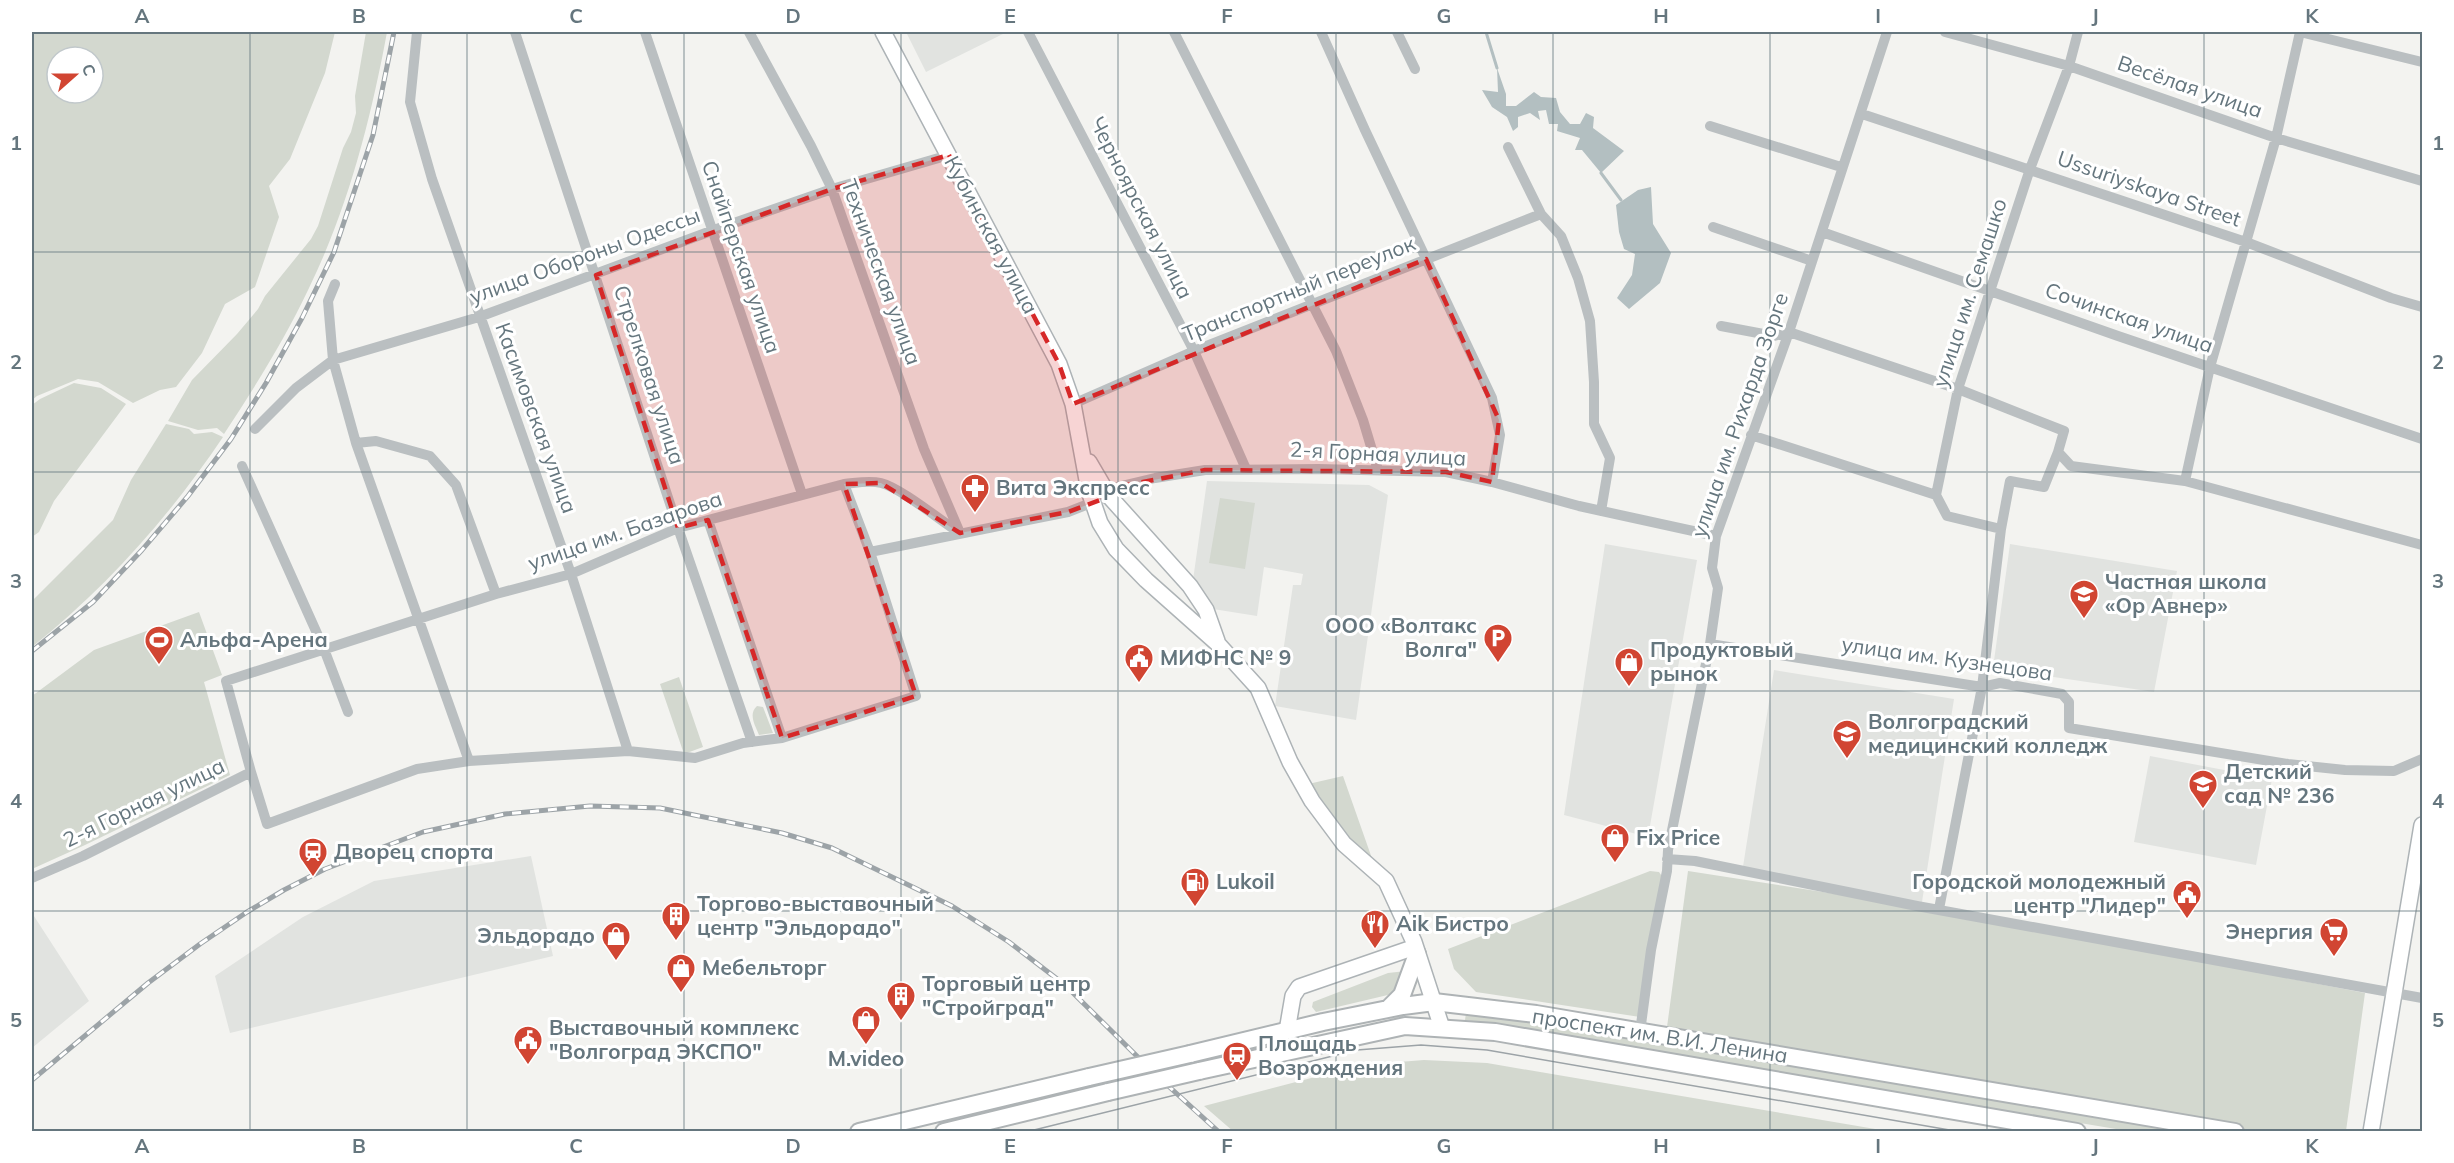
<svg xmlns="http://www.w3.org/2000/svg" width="2454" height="1163" font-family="Mulish,sans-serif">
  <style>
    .built { fill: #e1e3e0 }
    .green { fill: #d3d8cf; fill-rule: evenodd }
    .water { fill: #b3bfc1 }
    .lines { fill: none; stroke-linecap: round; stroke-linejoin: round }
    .stream { stroke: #b3bfc1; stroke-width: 3 }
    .secondary-casing { stroke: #adb3b6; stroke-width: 18 }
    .primary-casing { stroke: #aeb3b5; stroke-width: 20 }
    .street { stroke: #babfc1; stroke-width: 10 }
    .secondary { stroke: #fff; stroke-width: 15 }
    .primary { stroke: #fff; stroke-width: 16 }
    .tram { stroke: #9ca3a7; stroke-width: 1.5 }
    .rail-casing { stroke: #9ca3a7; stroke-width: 5 }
    .rail { stroke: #fff; stroke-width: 3; stroke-dasharray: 9; stroke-linecap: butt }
    .primary-bridge-casing { stroke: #aeb3b5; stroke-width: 20; stroke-linecap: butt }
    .primary-bridge { stroke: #fff; stroke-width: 16 }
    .marked { fill: #d62828; fill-opacity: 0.2; stroke: #d62828; stroke-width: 4.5; stroke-dasharray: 12 8; stroke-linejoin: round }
    .grid { fill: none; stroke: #65767e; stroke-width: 1.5; stroke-opacity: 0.55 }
    .labels { text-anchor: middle; stroke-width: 6; stroke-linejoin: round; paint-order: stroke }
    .street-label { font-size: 21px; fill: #65767e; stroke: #fff }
    .poi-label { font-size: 21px; font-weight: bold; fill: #65767e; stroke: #fff; text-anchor: start }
    .neatline { fill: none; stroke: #65767e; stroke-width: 2 }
    .grid-label { font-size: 20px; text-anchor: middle; font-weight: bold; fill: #65767e }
  </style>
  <rect width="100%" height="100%" fill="#f3f3f0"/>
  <path class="built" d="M 906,32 L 1007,32 L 926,72 Z
    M 1207,481 L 1369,485 L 1388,495 L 1356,720 L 1275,706 L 1293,585 L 1301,585 L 1303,574 L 1264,567 L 1257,616 L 1213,609 L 1193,580 Z
    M 1605,544 L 1697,560 L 1648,837 L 1564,815 Z
    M 2010,544 L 2177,571 L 2154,692 L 1993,668 Z
    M 1774,670 L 1954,699 L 1922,902 L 1742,873 Z
    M 2150,756 L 2272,779 L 2256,865 L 2134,842 Z
    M 531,856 L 553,956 L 230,1033 L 215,976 L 303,917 L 374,881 Z
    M 32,913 L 89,1001 L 32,1048 Z"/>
  <path class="green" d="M 32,32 L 335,32 L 325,73 L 290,159 L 269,186 L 279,217 L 255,287 L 225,304 L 202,353 L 176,387 L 160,390 L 133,403 L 98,382 L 78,379 L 37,396 L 32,400 ZM 57,57 L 93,57 L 93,93 L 57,93 Z
    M 366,32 L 387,32 C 371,119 348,208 309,288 C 285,339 255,387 224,434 L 217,428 L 198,430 L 168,421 L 192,380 L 237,334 L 258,309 L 265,296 L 311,239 L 318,226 L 343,148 L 351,132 L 356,113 L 355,96 Z
    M 74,383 L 101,388 L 126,404 L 54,501 L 39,532 L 32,537 L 32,405 L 40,399 Z
    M 166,424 L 189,429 L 194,434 L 212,432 L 223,437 C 170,516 106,588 32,647 L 32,601 L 113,520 L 131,480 Z
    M 1220,498 L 1255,503 L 1245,569 L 1209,563 Z
    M 199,612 L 222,675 L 204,682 L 230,775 L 85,845 L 32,869 L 32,696 L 94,650 Z
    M 679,677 L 703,747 L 684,754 L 660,684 Z
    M 757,706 L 763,707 L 773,733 L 759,735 C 755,725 748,714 757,706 Z
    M 1343,776 L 1375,867 L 1347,844 L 1304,785 Z
    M 1650,871 L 1659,872 L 1666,882 L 1640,1017 L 1476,992 L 1454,969 L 1448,949 Z
    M 1688,871 L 1938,910 L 2365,993 L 2346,1131 L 2254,1131 L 1667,1027 Z
    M 1406,971 L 1408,972 L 1392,994 L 1316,1012 L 1312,1007 L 1313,1002 L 1388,973 Z
    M 1472,1012 L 2181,1131 L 2128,1131 L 1465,1020 L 1466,1013 Z
    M 1424,1060 L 1487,1063 L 1887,1131 L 1234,1132 L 1204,1106 L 1361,1065 Z"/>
  <path class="water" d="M 1497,68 L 1506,94 L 1506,106 L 1516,106 L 1534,92 L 1541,97 L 1556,98 L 1560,112 L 1570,124 L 1580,124 L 1586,113 L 1594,117 L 1593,128 L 1624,151 L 1601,173 L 1582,150 L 1575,150 L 1580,138 L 1557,131 L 1558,124 L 1549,124 L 1546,110 L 1538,111 L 1540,120 L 1530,113 L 1518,117 L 1518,127 L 1513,131 L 1507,117 L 1492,107 L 1482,90 L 1498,92 Z
    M 1651,187 L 1653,224 L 1671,253 L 1660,283 L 1629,309 L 1617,298 L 1632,275 L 1635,254 L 1624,249 L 1619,232 L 1616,205 L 1638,190 Z"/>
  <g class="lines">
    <path class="stream" d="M 1486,32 L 1497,68
      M 1601,173 L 1621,200"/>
    <g class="secondary-casing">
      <path id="secondary" d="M 883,32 L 1059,364 L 1073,404 L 1089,491 L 1100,523 L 1116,549 L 1146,580 L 1218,644 L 1258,688 L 1290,762 L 1312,801 L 1344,844 L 1386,881 L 1414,942 L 1442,1028
        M 1089,462 L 1109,496 L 1190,586 L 1206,610 L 1217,641
        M 1287,1031 L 1293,996 L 1299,987 L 1415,947
        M 2371,1132 L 2422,825"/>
    </g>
    <g class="primary-casing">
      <path id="primary" d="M 1388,1009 L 1402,995 L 1417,954
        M 1190,1054 L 1323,1022 L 1403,1006 L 1434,1002 L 1536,1014 L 2235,1132
        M 1199,1071 L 1405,1026 L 1495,1032 L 2077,1132
        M 859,1132 L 1089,1077
        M 944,1132 L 1108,1092"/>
    </g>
    <path class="street" d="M 417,32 L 410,102 L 432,179 L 571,574 L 628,751
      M 515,32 L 678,528 L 752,742
      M 645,32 L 802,494
      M 749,32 L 811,146 L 832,189 L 924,449 L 960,533
      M 1028,32 L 1194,351 L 1246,469
      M 1174,32 L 1336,351 L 1363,420 L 1378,470
      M 1321,32 L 1365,130 L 1492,398 L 1500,435 L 1492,482
      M 1397,32 L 1415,69
      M 1945,32 L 2069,66 L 2276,138 L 2422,181
      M 2300,32 L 2422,62
      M 1862,114 L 2246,242 L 2391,298 L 2422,307
      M 1710,126 L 1841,167
      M 1508,147 L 1541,214 L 1561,236 L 1578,278 L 1590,321 L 1594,382 L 1594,424 L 1610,458 L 1601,511
      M 1713,227 L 1812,261
      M 1822,232 L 2118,336 L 2422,439
      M 335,284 L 328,301 L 333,360 L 356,443 L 469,761
      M 1721,326 L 1774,336 L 1789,332 L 1958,389 L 2064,431 L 2058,452 L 2071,466 L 2185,481 L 2422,545
      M 1073,404 L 1194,351 L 1541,214
      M 255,429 L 296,388 L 333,360 L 479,317 L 711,231 L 832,189 L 949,155
      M 1751,435 L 1936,495
      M 356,443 L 376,441 L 430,456 L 456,485 L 496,594
      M 242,466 L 324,649 L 348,712
      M 2185,481 L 2210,367 L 2276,138 L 2300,32
      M 708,520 L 782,738
      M 2001,529 L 1947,516 L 1936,495 L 1958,389 L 2030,169 L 2069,66 L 2078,32
      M 870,552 L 1068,512 L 1109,496 L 1117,487 L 1155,478 L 1205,470 L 1318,469 L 1446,472 L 1492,482 L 1579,506 L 1716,536
      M 1710,644 L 1982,687 L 2000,683 L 2062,694 L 2069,702 L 2069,728 L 2288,764 L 2345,770 L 2394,771 L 2422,759
      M 251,772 L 267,824 L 417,769 L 469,761 L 628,751 L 695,758 L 743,743 L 782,738 L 916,696 L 870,552 L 844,484
      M 1667,859 L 1695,861 L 1917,906 L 2422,998
      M 32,878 L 83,856 L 251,772 L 226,681 L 496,594 L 571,574 L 678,528 L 844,484 C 856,483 869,480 881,483 C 901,488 941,521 960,533
      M 1939,909 L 1982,687 L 2001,529 L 2010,481 L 2044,487 L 2058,452
      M 1640,1032 L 1651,950 L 1667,871 L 1668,850 L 1710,644 L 1718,588 L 1712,568 L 1716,536 L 1789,332 L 1887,32"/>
    <use href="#secondary" class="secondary"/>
    <use href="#primary" class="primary"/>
    <path class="tram" d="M 1026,1132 L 1357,1050 L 1421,1045 L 1487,1050 L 1961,1132"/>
    <g class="rail-casing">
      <path id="rail" d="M 32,651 L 93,602 L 142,550 L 188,496 L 231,439 L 266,383 L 302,318 L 334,252 L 373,135 L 394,32
        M 32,1080 L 148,983 L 200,944 L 247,912 L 284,890 L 325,869 L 423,832 L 505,814 L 590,806 L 660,808 L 782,833 L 832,848 L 952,906 L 1009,942 L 1065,985 L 1154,1073 L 1219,1132"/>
    </g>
    <use href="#rail" class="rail"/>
    <g class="primary-bridge-casing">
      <path id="primary-bridge" d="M 1089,1077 L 1190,1054
        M 1108,1092 L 1199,1071"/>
    </g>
    <use href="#primary-bridge" class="primary-bridge"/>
  </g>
  <path class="marked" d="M 949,155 L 1059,364 L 1073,404 L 1426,259 L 1499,420 L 1492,482 L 1446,472 L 1205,470 L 1117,487 L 1108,497 L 1068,512 L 960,533 L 881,483 L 844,484 L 916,696 L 782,738 L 708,520 L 678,528 L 596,275 L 832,189 Z"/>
  <path class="grid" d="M 250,32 L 250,1132M 467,32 L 467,1132M 684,32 L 684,1132M 901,32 L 901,1132M 1118,32 L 1118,1132M 1336,32 L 1336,1132M 1553,32 L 1553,1132M 1770,32 L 1770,1132M 1987,32 L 1987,1132M 2204,32 L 2204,1132M 32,252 L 2422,252M 32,472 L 2422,472M 32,691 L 2422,691M 32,911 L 2422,911"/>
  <defs>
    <g id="pharmacy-pin" transform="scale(1.5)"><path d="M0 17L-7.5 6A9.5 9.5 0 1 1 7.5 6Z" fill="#d14532" stroke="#fff"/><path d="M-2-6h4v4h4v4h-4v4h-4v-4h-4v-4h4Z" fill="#fff"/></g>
    <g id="school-pin" transform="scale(1.5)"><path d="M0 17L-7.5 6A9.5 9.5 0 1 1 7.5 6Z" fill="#d14532" stroke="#fff"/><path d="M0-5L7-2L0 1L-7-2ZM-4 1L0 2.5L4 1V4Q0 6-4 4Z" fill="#fff"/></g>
    <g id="parking-pin" transform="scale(1.5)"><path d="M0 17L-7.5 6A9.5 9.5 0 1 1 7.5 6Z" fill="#d14532" stroke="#fff"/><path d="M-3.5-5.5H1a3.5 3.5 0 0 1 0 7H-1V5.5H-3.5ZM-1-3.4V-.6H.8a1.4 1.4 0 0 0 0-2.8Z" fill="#fff"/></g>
    <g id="stadium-pin" transform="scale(1.5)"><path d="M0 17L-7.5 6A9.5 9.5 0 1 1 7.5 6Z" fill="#d14532" stroke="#fff"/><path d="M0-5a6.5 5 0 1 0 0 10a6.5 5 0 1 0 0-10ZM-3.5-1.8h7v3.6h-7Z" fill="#fff"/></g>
    <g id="civic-pin" transform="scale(1.5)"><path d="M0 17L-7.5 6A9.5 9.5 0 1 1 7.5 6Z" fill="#d14532" stroke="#fff"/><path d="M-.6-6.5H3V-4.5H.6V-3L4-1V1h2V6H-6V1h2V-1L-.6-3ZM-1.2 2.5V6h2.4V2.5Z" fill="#fff"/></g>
    <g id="shop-pin" transform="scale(1.5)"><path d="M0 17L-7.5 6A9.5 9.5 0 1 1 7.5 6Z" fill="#d14532" stroke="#fff"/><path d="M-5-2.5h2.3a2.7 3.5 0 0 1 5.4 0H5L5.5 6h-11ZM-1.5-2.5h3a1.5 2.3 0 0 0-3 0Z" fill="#fff"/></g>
    <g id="university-pin" transform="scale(1.5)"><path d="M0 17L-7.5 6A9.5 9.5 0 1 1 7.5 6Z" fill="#d14532" stroke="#fff"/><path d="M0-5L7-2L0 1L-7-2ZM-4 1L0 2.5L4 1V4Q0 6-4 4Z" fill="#fff"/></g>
    <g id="station-pin" transform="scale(1.5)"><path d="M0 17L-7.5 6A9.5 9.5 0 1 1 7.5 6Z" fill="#d14532" stroke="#fff"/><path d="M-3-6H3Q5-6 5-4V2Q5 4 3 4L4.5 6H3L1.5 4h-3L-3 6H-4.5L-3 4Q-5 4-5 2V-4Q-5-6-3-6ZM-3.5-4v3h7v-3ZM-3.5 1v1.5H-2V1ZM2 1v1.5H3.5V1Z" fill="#fff"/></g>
    <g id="fuel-pin" transform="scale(1.5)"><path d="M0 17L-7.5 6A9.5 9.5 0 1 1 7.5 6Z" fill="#d14532" stroke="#fff"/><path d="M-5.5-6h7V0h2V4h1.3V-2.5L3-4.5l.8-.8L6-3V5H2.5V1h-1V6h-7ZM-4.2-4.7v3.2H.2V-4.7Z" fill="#fff"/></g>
    <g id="building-pin" transform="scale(1.5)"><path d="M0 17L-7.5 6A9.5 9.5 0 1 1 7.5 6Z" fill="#d14532" stroke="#fff"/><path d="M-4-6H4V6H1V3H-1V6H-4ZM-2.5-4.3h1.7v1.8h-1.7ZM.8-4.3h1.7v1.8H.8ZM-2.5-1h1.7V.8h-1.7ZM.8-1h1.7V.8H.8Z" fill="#fff"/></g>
    <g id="restaurant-pin" transform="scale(1.5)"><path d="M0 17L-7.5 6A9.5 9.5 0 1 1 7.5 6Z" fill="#d14532" stroke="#fff"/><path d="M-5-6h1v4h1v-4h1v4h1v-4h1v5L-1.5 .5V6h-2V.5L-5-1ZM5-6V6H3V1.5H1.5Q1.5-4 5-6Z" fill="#fff"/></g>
    <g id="supermarket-pin" transform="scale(1.5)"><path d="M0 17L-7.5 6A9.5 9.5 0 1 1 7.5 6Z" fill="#d14532" stroke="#fff"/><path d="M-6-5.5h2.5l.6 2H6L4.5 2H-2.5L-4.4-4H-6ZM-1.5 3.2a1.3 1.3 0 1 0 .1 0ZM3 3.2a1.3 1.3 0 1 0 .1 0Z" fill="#fff"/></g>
  </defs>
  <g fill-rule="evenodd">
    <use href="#pharmacy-pin" x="975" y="488"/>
    <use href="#school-pin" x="2084" y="594"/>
    <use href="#parking-pin" x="1498" y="638"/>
    <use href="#stadium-pin" x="159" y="640"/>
    <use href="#civic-pin" x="1139" y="658"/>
    <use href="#shop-pin" x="1629" y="662"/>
    <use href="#university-pin" x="1847" y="734"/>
    <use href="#school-pin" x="2203" y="784"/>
    <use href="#shop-pin" x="1615" y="838"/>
    <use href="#station-pin" x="313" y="852"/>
    <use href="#fuel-pin" x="1195" y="882"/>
    <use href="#civic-pin" x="2187" y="894"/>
    <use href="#building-pin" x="676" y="916"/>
    <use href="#restaurant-pin" x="1375" y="924"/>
    <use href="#supermarket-pin" x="2334" y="932"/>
    <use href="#shop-pin" x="616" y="936"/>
    <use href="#shop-pin" x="681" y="968"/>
    <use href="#building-pin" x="901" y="996"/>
    <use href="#shop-pin" x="866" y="1020"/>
    <use href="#civic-pin" x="528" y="1040"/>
    <use href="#station-pin" x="1237" y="1056"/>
  </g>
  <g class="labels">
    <g class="street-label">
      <text transform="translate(2190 87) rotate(19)" y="7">Весёлая улица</text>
      <text transform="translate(2149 189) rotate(19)" y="7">Ussuriyskaya Street</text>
      <text transform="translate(1141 208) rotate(63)" y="7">Черноярская улица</text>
      <text transform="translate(991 235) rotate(62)" y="7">Кубинская улица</text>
      <text transform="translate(585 256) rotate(-20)" y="7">улица Обороны Одессы</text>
      <text transform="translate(741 257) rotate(71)" y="7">Снайперская улица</text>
      <text transform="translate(881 272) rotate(70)" y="7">Техническая улица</text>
      <text transform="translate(1299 289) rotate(-22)" y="7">Транспортный переулок</text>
      <text transform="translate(1970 293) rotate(-72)" y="7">улица им. Семашко</text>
      <text transform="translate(2129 318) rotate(19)" y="7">Сочинская улица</text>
      <text transform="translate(649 375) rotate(72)" y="7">Стрелковая улица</text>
      <text transform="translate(1740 415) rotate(-71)" y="7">улица им. Рихарда Зорге</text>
      <text transform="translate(536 418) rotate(70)" y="7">Касимовская улица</text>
      <text transform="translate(1378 454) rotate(3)" y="7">2-я Горная улица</text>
      <text transform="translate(625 531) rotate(-19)" y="7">улица им. Базарова</text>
      <text transform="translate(1947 659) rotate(8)" y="7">улица им. Кузнецова</text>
      <text transform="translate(144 803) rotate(-26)" y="7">2-я Горная улица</text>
      <text transform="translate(1660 1036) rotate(9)" y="7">проспект им. В.И. Ленина</text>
    </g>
    <g class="poi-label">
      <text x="996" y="495">Вита Экспресс</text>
      <text x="2105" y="589">Частная школа<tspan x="2105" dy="24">«Ор Авнер»</tspan></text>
      <text x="1477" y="633" text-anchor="end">ООО «Волтакс<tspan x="1477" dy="24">Волга"</tspan></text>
      <text x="180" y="647">Альфа-Арена</text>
      <text x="1650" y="657">Продуктовый<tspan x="1650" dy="24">рынок</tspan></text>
      <text x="1160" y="665">МИФНС № 9</text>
      <text x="1868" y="729">Волгоградский<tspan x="1868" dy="24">медицинский колледж</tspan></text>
      <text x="2224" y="779">Детский<tspan x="2224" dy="24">сад № 236</tspan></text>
      <text x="1636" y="845">Fix Price</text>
      <text x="334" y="859">Дворец спорта</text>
      <text x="1216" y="889">Lukoil</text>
      <text x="2166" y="889" text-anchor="end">Городской молодежный<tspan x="2166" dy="24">центр "Лидер"</tspan></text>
      <text x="697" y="911">Торгово-выставочный<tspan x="697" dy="24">центр "Эльдорадо"</tspan></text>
      <text x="1396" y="931">Aik Бистро</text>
      <text x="2313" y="939" text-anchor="end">Энергия</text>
      <text x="595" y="943" text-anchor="end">Эльдорадо</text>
      <text x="702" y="975">Мебельторг</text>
      <text x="922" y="991">Торговый центр<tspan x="922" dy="24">"Стройград"</tspan></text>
      <text x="549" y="1035">Выставочный комплекс<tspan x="549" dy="24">"Волгоград ЭКСПО"</tspan></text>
      <text x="1258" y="1051">Площадь<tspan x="1258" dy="24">Возрождения</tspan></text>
      <text x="866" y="1066" text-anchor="middle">M.video</text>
    </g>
  </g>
  <rect width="2454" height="1163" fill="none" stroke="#ffffff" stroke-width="66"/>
  <g transform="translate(75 75) rotate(69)"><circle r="28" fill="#ffffff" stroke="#c1c8cb" stroke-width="1.5"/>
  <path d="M0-4.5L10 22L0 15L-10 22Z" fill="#d14532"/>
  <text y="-9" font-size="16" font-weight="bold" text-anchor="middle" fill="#65767e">С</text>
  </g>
  <rect x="33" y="33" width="2388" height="1097" class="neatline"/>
  <g class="grid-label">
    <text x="142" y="23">A</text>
    <text x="359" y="23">B</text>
    <text x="576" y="23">C</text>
    <text x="793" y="23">D</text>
    <text x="1010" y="23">E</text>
    <text x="1227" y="23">F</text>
    <text x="1444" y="23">G</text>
    <text x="1661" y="23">H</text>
    <text x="1878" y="23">I</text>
    <text x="2095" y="23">J</text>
    <text x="2312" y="23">K</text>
    <text x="16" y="150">1</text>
    <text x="2438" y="150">1</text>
    <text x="16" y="369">2</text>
    <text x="2438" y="369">2</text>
    <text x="16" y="588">3</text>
    <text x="2438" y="588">3</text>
    <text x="16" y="808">4</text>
    <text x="2438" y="808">4</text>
    <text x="16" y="1027">5</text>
    <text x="2438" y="1027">5</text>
    <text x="142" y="1153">A</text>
    <text x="359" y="1153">B</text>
    <text x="576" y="1153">C</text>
    <text x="793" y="1153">D</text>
    <text x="1010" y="1153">E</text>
    <text x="1227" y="1153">F</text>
    <text x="1444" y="1153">G</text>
    <text x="1661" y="1153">H</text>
    <text x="1878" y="1153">I</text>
    <text x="2095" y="1153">J</text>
    <text x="2312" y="1153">K</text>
  </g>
</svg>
